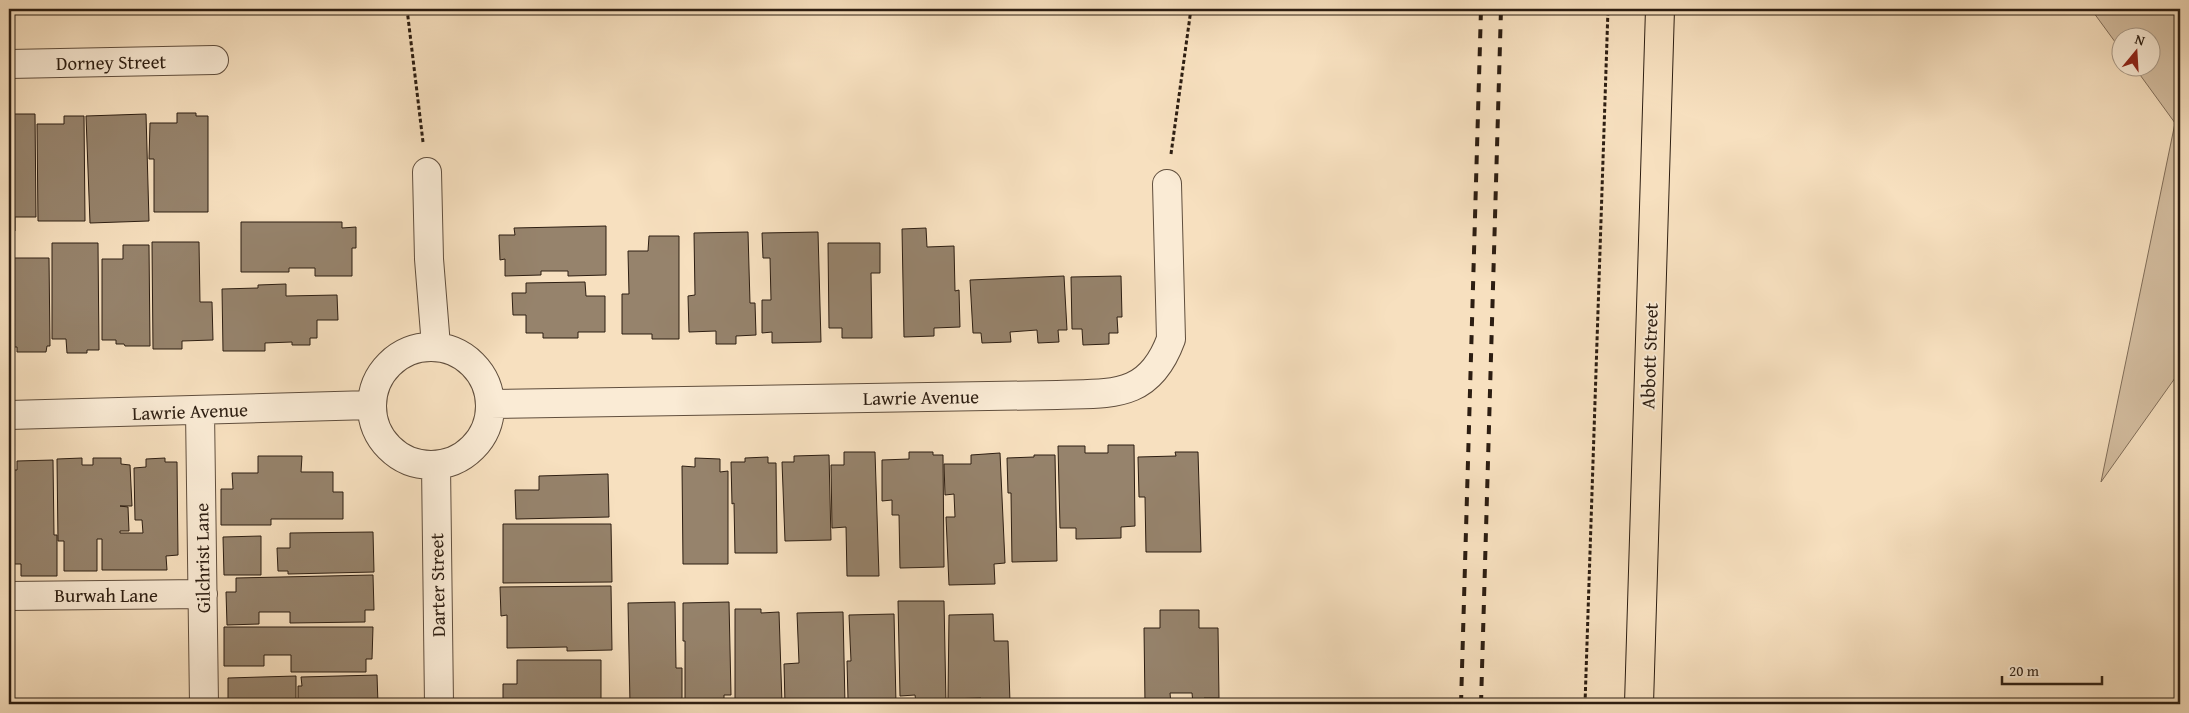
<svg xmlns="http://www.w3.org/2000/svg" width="2189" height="713" font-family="'Gentium Book Plus',serif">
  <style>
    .green { fill: #d5bfa2; stroke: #816e5a }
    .building { fill: #96836c; stroke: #2d1e12 }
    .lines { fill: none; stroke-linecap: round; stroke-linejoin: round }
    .minor-casing { stroke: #604e3d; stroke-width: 30 }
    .major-casing { stroke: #2d1e12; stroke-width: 30 }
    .path { stroke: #2d1e12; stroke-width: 3; stroke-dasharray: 4 2.5; stroke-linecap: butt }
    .minor { stroke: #faebd5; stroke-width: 28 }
    .major { stroke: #f7e0bf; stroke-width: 28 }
    .rail { stroke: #2d1e12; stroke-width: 4; stroke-dasharray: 9 9; stroke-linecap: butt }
    .labels { text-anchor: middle; stroke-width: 4; stroke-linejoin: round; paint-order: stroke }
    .street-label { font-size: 19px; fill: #2d1e12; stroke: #faebd5 }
  </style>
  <rect width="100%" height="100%" fill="#f7e0bf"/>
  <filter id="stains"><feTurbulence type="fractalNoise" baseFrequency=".004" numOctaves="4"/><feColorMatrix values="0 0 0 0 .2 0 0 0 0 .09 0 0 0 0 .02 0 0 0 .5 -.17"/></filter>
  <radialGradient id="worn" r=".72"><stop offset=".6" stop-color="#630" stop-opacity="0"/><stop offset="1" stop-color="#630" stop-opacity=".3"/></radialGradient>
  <path class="green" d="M 2091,9 L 2178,9 L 2180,12 L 2180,371 L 2101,482 L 2175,123 L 2135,68 L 2152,68 L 2152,38 L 2122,38 L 2121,50 Z"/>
  <path class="building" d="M 177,113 L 196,113 L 196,116 L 208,116 L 208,212 L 154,212 L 154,159 L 149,159 L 150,123 L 177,123 Z
    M 13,114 L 35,114 L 36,217 L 15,217 L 15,231 L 9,231 L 9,121 L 13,121 Z
    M 146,114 L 149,221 L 90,223 L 86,116 Z
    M 64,116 L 84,116 L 85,221 L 38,221 L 37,124 L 64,124 Z
    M 241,222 L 342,222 L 342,228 L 356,227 L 356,248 L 352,248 L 352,276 L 315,276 L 315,268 L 289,268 L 289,272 L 241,272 Z
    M 606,226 L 606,275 L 568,276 L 568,271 L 541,271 L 541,275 L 505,276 L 505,259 L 500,260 L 499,235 L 515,235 L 514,228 Z
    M 926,228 L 927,247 L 954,246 L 955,291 L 959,290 L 960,327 L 934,328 L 934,336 L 904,337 L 902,229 Z
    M 748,232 L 750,303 L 755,303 L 756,335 L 736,336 L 736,344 L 716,344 L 716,331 L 689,332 L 688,296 L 695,295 L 694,233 Z
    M 818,232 L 821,342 L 772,343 L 772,332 L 762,333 L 762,300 L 771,300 L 770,258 L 763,258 L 762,233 Z
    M 649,236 L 679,236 L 679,339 L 652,339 L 652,334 L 622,334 L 622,294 L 629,294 L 628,251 L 648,251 Z
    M 152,242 L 199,242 L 200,302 L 212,302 L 213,340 L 182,341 L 182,349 L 153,349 Z
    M 52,243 L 98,243 L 99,350 L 87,350 L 87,353 L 67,353 L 66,339 L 52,339 Z
    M 828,243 L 880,243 L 880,273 L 871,273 L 872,338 L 842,338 L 842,328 L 829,328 Z
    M 123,245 L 149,245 L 150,346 L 125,346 L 124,344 L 116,344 L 116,340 L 102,340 L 102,259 L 123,259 Z
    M 9,258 L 49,258 L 50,346 L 47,346 L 46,352 L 17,352 L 17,347 L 9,347 Z
    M 1064,276 L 1067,330 L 1058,330 L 1059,342 L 1038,343 L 1037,330 L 1010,332 L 1011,342 L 982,343 L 981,333 L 973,333 L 970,280 Z
    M 1121,276 L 1122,317 L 1117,317 L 1118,333 L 1109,333 L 1109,344 L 1083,345 L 1082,329 L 1072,329 L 1071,277 Z
    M 585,282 L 586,296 L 605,296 L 605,332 L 578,332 L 578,338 L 543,338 L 543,333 L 526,333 L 526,315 L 513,315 L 512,293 L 526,293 L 526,283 Z
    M 286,284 L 286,296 L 337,295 L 338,320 L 317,320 L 317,338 L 310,338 L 310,345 L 292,345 L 292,342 L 265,343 L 265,351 L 223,351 L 222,289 L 258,288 L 258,285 Z
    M 1108,445 L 1134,445 L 1135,526 L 1121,527 L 1121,538 L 1076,539 L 1076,528 L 1060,528 L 1058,446 L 1085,446 L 1085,453 L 1108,453 Z
    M 844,452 L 875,452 L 879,576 L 847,576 L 846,527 L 832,528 L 831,465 L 844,465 Z
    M 909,452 L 933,452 L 933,455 L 943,455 L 944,567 L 900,568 L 899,515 L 892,515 L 892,500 L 882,501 L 882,460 L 909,459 Z
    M 1175,452 L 1198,452 L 1201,552 L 1146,552 L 1145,497 L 1139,497 L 1138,457 L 1176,456 Z
    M 1000,453 L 1005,563 L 994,564 L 995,584 L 949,585 L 946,517 L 955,517 L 954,494 L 945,495 L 944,464 L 971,464 L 971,455 Z
    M 829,455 L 831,540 L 785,541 L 782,462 L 794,462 L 794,456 Z
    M 1034,455 L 1055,455 L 1057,561 L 1012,562 L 1011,493 L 1008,493 L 1007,458 L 1034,457 Z
    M 258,456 L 302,456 L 301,472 L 333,472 L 333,492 L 343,492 L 343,519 L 271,519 L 271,525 L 221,525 L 221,489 L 233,489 L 232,473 L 258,473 Z
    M 768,457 L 768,463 L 776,463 L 777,553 L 735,553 L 734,503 L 732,504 L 731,462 L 745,462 L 745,458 Z
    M 82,458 L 82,465 L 93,465 L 93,458 L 121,458 L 121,464 L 130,465 L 132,506 L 120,506 L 128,507 L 129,531 L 120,531 L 120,533 L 143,533 L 142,520 L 135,520 L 134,468 L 146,467 L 146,459 L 165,458 L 165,462 L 177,462 L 178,555 L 166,556 L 167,570 L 102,570 L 102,539 L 97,539 L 97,571 L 64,571 L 64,541 L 58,541 L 57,459 Z
    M 695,458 L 720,459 L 720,472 L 728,471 L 728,564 L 683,564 L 682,466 L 695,467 Z
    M 53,460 L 54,535 L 57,535 L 57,576 L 21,576 L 21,564 L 9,564 L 9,470 L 17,470 L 17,461 Z
    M 608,474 L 609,517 L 516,519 L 515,490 L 539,490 L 539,476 Z
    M 503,524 L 611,524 L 612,582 L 503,583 Z
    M 373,532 L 374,572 L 288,574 L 288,571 L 278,571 L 277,548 L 290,548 L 290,533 Z
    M 261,536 L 261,575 L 224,575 L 223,537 Z
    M 373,575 L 374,610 L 365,610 L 365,622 L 290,623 L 290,612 L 259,612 L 259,624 L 227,625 L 226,592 L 236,592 L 236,578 Z
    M 611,586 L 612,650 L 567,651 L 567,647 L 507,648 L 507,615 L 501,616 L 500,587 Z
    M 898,601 L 944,601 L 946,704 L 920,704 L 920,702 L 916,703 L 915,695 L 900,696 Z
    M 675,602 L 676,668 L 682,668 L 682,704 L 630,704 L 628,603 Z
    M 729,602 L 731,695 L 724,695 L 724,704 L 699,704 L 699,701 L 685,701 L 685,641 L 683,641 L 683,603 Z
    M 735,609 L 761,609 L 761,613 L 779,612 L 782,704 L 735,702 Z
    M 1160,610 L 1199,610 L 1199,628 L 1218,628 L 1219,698 L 1204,698 L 1204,704 L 1193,704 L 1192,693 L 1170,693 L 1171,704 L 1145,704 L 1144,628 L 1160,628 Z
    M 843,612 L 845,704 L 785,704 L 784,664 L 799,663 L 797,613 Z
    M 894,614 L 896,704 L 860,704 L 860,699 L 848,699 L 847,661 L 851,661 L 849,615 Z
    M 993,614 L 994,641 L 1008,641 L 1010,703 L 982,704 L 981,698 L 948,699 L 949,615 Z
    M 224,627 L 373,627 L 372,659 L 366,659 L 366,672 L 291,672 L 291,655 L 264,655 L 264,666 L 224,666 Z
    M 517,660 L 601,660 L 601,700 L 503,700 L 503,684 L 517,684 Z
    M 377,675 L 378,704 L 298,704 L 298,686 L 302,686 L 301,677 Z
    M 296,676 L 296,704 L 228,704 L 228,678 Z"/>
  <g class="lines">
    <g class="minor-casing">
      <path id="minor" d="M 9,64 L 214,60
        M 427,172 L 429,259 L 436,346
        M372 406a59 59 0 1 1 118 0a59 59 0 1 1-118 0Z
        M 490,404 L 1057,395 C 1112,393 1149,399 1171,339 L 1167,184
        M 200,411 L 204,704
        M 9,415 L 371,405
        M 436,465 L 439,704
        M 9,596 L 203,594"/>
    </g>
    <g class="major-casing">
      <path id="major" d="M 1639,704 L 1660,9"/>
    </g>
    <path class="path" d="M 407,9 L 423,142
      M 1171,154 L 1191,9
      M 1585,704 L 1608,9"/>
    <use href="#minor" class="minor"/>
    <use href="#major" class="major"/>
    <path class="rail" d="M 1461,704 L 1481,9
      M 1481,704 L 1501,9"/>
  </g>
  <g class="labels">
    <g class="street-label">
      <text transform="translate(111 62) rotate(-1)" y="7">Dorney Street</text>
      <text transform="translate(1649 356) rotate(-88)" y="7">Abbott Street</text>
      <text transform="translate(921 397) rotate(-1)" y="7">Lawrie Avenue</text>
      <text transform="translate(190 411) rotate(-2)" y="7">Lawrie Avenue</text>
      <text transform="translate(202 558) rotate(-91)" y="7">Gilchrist Lane</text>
      <text transform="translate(437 585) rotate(-91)" y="7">Darter Street</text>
      <text x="106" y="602">Burwah Lane</text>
    </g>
  </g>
  <rect width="2189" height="713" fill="none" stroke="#f7e0bf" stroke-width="30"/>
  <rect x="10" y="10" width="2169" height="693" fill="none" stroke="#2d1e12" stroke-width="2.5"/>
  <rect x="15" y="15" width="2159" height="683" fill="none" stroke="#2d1e12"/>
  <g transform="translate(2136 52) rotate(18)"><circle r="24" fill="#faebd5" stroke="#a89987"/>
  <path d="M0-4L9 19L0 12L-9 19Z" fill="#8f2418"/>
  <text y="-8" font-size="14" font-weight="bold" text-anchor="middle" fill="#2d1e12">N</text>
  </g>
  <path d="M2002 676v8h100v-8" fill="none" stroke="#2d1e12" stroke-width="2.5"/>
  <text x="2009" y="676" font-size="15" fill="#2d1e12" stroke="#faebd5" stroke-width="4" paint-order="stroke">20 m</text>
  <rect width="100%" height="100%" filter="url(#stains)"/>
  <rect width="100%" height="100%" fill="url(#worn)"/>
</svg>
